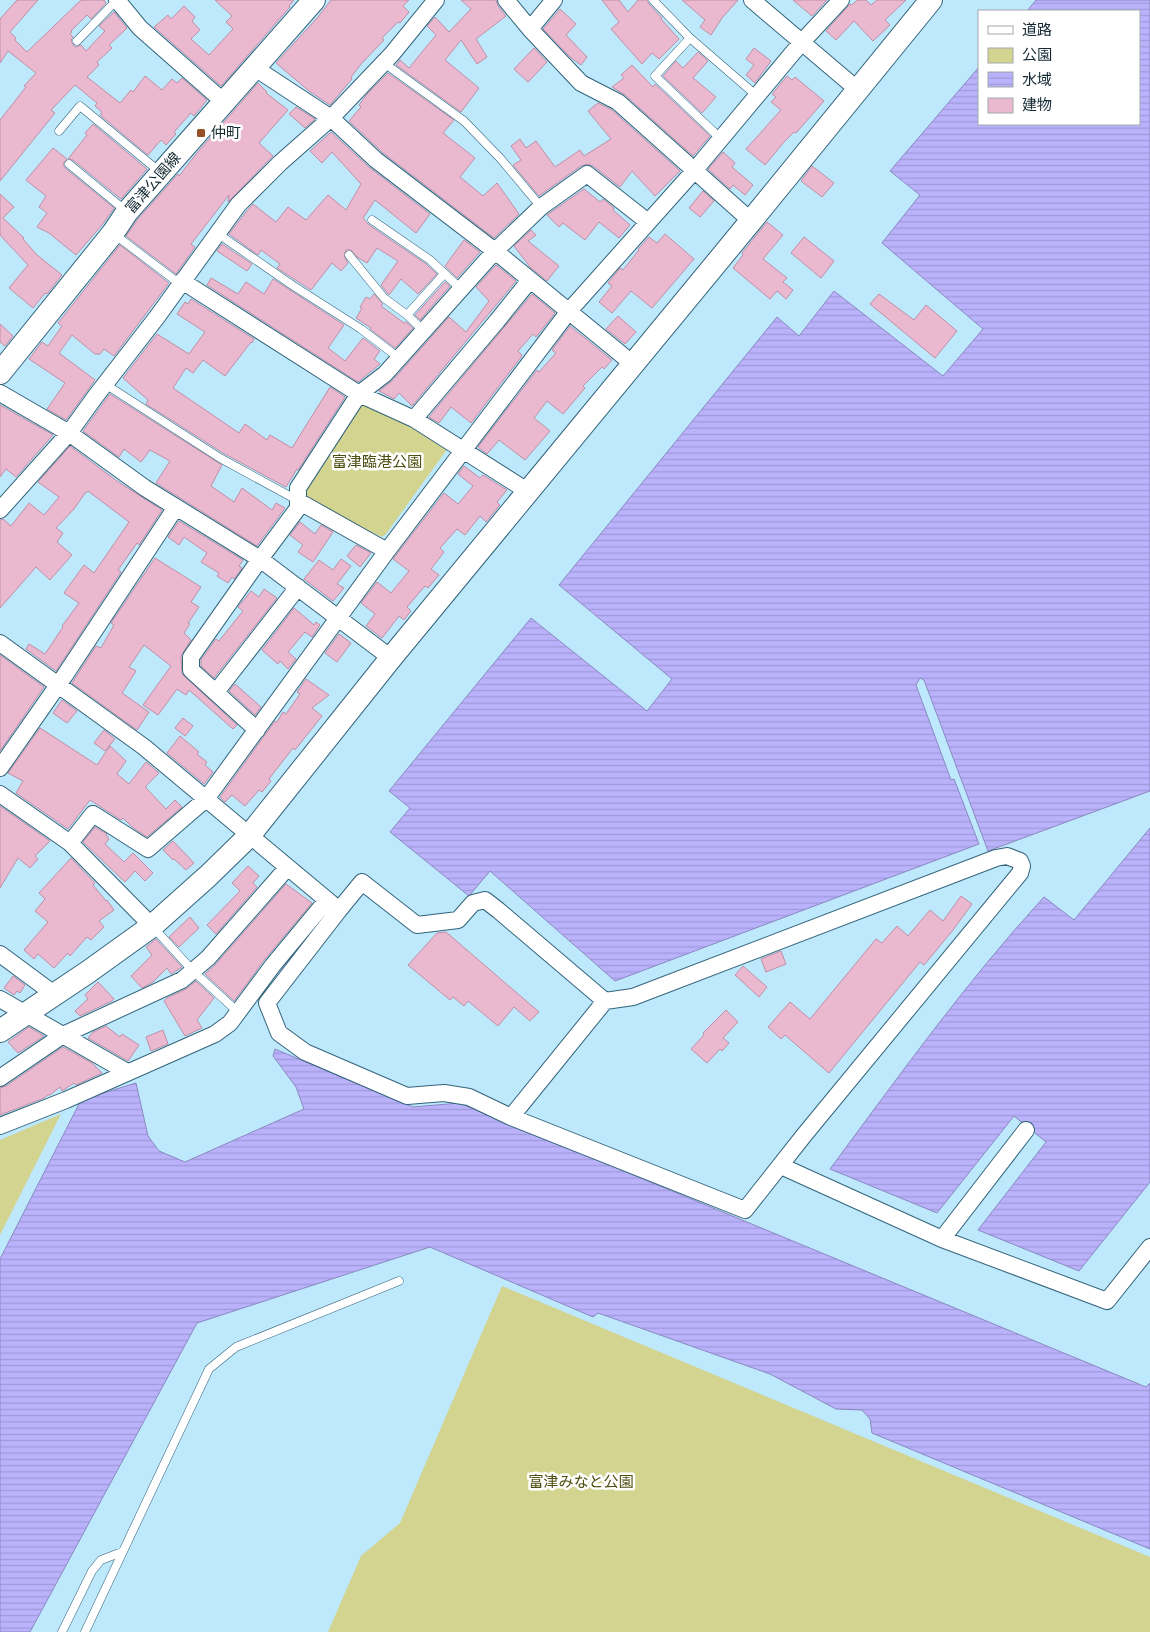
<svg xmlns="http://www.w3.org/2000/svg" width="1150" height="1632" font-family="'Alegreya Sans','Noto Sans JP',sans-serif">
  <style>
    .park { fill: #d2d490 }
    .water { fill: url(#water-rules); stroke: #8989c0 }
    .building { fill: #eab8cf; stroke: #bf8fa5 }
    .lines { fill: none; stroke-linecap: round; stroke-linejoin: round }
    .lane-casing { stroke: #32647b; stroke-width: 9 }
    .street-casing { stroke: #32647b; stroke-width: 18 }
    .secondary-casing { stroke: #32647b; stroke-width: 24 }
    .lane { stroke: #fff; stroke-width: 8 }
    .street { stroke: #fff; stroke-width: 16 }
    .secondary { stroke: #fff; stroke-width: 22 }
    .poi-dot { fill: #975127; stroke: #fff; stroke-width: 2 }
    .labels { text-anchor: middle; stroke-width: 5; stroke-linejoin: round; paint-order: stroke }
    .poi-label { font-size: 15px; fill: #152a34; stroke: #fff; text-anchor: start }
    .street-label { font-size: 15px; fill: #152a34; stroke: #fff }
    .park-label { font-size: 15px; fill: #4e4e10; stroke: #fff }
  </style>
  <defs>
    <pattern id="water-rules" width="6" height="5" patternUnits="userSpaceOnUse" patternTransform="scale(1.25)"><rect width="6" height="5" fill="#bbb2fc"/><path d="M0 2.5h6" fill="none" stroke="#a099d9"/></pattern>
  </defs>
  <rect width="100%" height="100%" fill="#bee8fc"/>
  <path class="park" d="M 358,401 L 447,442 L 448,448 L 386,534 L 382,537 L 305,501 L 302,489 Z
    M 61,1114 L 0,1235 L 0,1140 Z
    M 502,1286 L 1150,1557 L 1150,1632 L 328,1632 L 361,1556 L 400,1523 Z"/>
  <path class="water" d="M 1036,0 L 1150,0 L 1150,791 L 988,851 L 924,680 L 920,678 L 916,685 L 951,780 L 954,779 L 979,844 L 615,981 L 490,871 L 469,896 L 390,832 L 410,808 L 389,791 L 531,618 L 647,711 L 672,679 L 559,585 L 777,317 L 799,336 L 834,291 L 943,376 L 983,329 L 882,243 L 920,195 L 890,171 L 979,67 L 979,124 L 1139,124 L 1139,11 L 1027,11 Z
    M 1150,828 L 1150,1182 L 1079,1271 L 978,1230 L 1046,1142 L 1014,1116 L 937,1213 L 830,1169 C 899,1076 966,982 1044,897 L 1074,920 Z
    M 275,1049 L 413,1107 L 459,1103 L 1146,1387 L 1150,1383 L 1150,1549 L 872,1433 L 870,1419 L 862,1410 L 836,1409 L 770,1374 L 598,1313 L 593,1317 L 430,1247 L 197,1323 L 30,1632 L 0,1632 L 0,1259 L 81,1100 L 136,1083 L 148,1136 L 159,1151 L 185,1162 L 304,1109 L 296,1087 L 273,1056 Z"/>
  <path class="building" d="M 17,0 L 38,0 L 10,32 L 16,38 L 15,40 L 27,52 L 81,0 L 104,0 L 106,3 L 91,19 L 87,15 L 71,31 L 72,32 L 70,34 L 73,37 L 71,40 L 73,45 L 76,47 L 81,45 L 86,51 L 105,31 L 99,26 L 114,12 L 127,28 L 109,45 L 112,48 L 97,62 L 99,65 L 87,77 L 120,103 L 131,90 L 133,92 L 145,76 L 162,90 L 172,79 L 177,83 L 182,78 L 207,100 L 194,116 L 191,113 L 174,132 L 176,134 L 166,145 L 161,140 L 148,155 L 100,115 L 102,112 L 95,106 L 97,103 L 75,85 L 51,110 L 55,113 L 0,181 L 0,120 L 26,87 L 24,86 L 36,73 L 8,51 L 0,63 L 0,19 Z
    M 215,0 L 294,0 L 289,6 L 290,7 L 221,86 L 154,27 L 168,15 L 171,19 L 184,6 L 195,17 L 192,21 L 200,30 L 191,39 L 209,55 L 233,29 L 226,22 L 232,16 Z
    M 331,0 L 409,0 L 403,6 L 409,12 L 400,23 L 398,22 L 382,38 L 384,40 L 362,63 L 351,77 L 352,79 L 330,105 L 309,91 L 276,63 L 318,17 Z
    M 461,0 L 496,0 L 498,6 L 506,16 L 476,39 L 487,57 L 477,64 L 461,40 L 445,60 L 479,88 L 461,112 L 396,65 L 400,60 L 409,68 L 436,35 L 427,26 L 435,17 L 449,32 L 471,9 Z
    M 602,0 L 619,0 L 628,12 L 638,0 L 647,0 L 649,4 L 662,18 L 661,19 L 679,39 L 659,59 L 652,53 L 642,64 L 611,29 L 619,22 Z
    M 682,0 L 738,0 L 722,18 L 711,35 L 700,27 L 705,20 Z
    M 793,0 L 827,0 L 812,16 Z
    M 857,0 L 866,0 L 871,5 L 877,0 L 906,0 L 885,20 L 890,25 L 873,41 L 854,21 L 836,40 L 826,31 L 850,4 L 852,5 Z
    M 560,9 L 576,24 L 566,35 L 587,57 L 581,65 L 570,57 L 543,29 Z
    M 534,48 L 547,62 L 528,82 L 514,69 Z
    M 754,48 L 771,61 L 755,83 L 746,75 L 754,65 L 746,59 Z
    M 698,52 L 708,61 L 693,78 L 716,97 L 702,113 L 663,76 L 676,61 L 683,68 Z
    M 632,65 L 653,87 L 655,84 L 710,136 L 693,156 L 625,95 L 612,87 L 624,78 L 621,75 Z
    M 388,73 L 454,120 L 443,133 L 475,158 L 460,177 L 483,196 L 497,183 L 519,214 L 494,238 L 382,152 L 349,121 L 361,107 L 359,105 L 368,93 Z
    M 787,76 L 792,80 L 795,77 L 824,101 L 796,133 L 794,132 L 784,142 L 765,165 L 746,149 L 781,110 L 771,102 L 776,97 L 772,94 Z
    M 258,83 L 267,92 L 266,93 L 288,110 L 259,143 L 273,156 L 228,202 L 229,195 L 191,244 L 195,247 L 176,274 L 126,236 L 138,219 L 178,174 L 179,176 L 196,154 Z
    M 598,103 L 612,110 L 680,171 L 655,196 L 632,171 L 620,187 L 593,166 L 587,164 L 581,166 L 539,196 L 513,165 L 521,160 L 511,146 L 520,139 L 526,148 L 536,141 L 555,167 L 580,150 L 584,156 L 611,139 L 588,111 Z
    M 296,107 L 315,119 L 305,128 L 289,114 Z
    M 93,124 L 147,169 L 121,199 L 73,160 L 68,159 L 87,135 L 85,133 Z
    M 331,132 L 370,168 L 430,214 L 416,233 L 375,200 L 363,218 L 369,225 L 426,264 L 437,274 L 418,294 L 401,279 L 389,295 L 388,294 L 381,285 L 398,261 L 377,248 L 367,263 L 357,257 L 351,250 L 346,250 L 344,256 L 348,263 L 341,271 L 332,263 L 311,290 L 277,268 L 280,264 L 261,250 L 258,255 L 229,234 L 246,212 L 253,204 L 276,222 L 288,207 L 306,220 L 328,195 L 346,210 L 361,184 L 332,152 L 322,163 L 310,151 Z
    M 53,148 L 67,159 L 63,164 L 65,168 L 114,208 L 102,225 L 76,255 L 49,233 L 37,227 L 47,213 L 39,207 L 46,196 L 26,180 Z
    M 723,152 L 735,163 L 732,167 L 753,185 L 745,195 L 733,185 L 730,189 L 708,169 Z
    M 812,166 L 834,183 L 822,197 L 801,181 Z
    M 584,189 L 600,202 L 603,199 L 614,208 L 613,210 L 630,225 L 619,238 L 599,222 L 585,240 L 563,223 L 559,227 L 547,215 Z
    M 703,191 L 714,201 L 700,217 L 689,208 Z
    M 0,194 L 14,207 L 3,218 L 24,238 L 23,239 L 37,255 L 62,275 L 47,294 L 45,293 L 33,308 L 9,288 L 28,265 L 0,235 Z
    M 767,222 L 783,235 L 763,259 L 787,278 L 783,282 L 793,290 L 786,299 L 777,291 L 770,299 L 733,268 L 743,255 L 742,253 Z
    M 531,230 L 536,235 L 528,241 L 559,266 L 547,281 L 530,267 L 514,246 Z
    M 665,234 L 694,259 L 652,308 L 631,291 L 612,313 L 599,302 L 612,286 L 608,283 L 620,268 L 623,270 L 639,250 L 638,249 L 649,237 L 657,243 Z
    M 804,237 L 834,261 L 821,278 L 791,253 Z
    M 464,240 L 480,252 L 457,278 L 445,266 Z
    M 222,244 L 252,264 L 247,271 L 217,251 Z
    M 120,245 L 169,283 L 114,356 L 104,349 L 100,354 L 95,354 L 72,335 L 59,353 L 95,380 L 66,420 L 47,409 L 65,383 L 29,359 L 42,342 L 48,346 L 62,326 L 58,323 Z
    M 496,265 L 516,281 L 412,406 L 399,393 L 394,399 L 379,391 L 392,381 L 449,317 L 466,332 L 489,301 L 476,287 Z
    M 211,278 L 238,294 L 246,282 L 264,294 L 273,279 L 344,325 L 328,348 L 345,361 L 363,338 L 380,351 L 374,359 L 380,364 L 358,382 L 207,285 Z
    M 445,282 L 450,286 L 420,320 L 415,315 Z
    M 374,294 L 383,304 L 381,306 L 404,323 L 406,322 L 413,328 L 395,348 L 370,329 L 371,328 L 356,318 L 362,308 L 360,307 L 366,297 L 370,299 Z
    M 532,294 L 555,313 L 536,337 L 533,334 L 518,351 L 522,355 L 521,357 L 471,423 L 451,407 L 439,423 L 429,417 Z
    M 879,294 L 914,320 L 926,305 L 957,331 L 935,358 L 870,304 Z
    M 191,299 L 254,339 L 252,343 L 251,342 L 225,376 L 203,360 L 193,373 L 186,368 L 173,388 L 239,433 L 245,424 L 267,440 L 270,435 L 292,448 L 330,387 L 345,397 L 298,470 L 297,469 L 286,487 L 223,453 L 146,404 L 148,400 L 123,378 L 157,334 L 189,354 L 205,332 L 177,314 L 185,302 L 188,304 Z
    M 618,316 L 636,332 L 625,344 L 606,329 Z
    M 0,324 L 13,336 L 5,346 L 0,342 Z
    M 570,326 L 612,360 L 604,369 L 602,367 L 583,386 L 585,388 L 563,414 L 547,401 L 534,418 L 550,431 L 525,460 L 499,440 L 487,454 L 483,451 L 478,447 L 537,370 L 539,372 L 556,353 L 552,350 Z
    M 110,394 L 222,465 L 211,486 L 234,502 L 242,488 L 272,510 L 276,503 L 285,508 L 257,546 L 156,483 L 170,461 L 150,450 L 141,462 L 124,449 L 119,457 L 83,431 Z
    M 0,405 L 53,435 L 16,477 L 6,469 L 0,477 Z
    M 70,446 L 117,481 L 162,510 L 139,545 L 137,543 L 118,570 L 121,572 L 56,671 L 26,649 L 29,644 L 45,654 L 63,627 L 62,626 L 79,603 L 64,593 L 84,565 L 94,573 L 129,522 L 88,491 L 86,493 L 85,493 L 74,509 L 56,528 L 63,533 L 57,542 L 72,555 L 50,580 L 36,567 L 0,608 L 0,520 L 3,519 L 11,526 L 29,503 L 44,515 L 59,497 L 38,482 Z
    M 464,466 L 480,478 L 483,475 L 507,490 L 497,502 L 500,505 L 486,522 L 480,516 L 465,535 L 457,529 L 440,548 L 444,552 L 431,569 L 439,575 L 428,588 L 425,586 L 407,607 L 411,611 L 404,620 L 399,616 L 382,638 L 366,626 L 375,614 L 361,603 L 377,582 L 391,593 L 409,571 L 393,559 L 444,493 L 458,504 L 473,486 L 458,474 Z
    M 179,521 L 243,560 L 239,566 L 242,568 L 234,579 L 232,577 L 228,583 L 217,576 L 219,573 L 201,562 L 207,553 L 184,537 L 179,545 L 168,537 Z
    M 300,522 L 315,534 L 321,525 L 333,532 L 313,562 L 298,552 L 303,545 L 290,535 Z
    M 356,545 L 371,553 L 360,567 L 347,556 Z
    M 155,558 L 201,587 L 191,602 L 199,607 L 188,623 L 190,624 L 184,633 L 191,640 L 181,656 L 182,674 L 237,725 L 233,729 L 189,690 L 186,695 L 177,689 L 158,715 L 143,705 L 171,666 L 144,645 L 129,667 L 136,671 L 122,693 L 149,712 L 137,730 L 72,683 L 96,646 L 101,648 L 114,625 L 111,623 Z
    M 341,559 L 351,566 L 337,584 L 344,588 L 333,601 L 304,579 L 319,560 L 333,570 Z
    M 264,589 L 277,598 L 214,678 L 201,666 L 201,660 L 216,639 L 219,641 L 243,611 L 238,607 L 251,591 L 259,597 Z
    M 294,608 L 314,625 L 316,622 L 320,625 L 312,637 L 305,632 L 288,652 L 296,659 L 288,669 L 280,661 L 278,664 L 262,650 Z
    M 339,634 L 351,643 L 337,662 L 325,653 Z
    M 0,655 L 44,687 L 0,751 Z
    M 306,679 L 329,695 L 312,708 L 322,716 L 295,750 L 293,748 L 269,779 L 271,781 L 262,792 L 259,790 L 245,806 L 232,795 L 225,802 L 220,797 L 275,721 L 277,722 L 283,712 L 286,714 L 300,694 L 297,692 Z
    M 235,684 L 261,707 L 255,715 L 229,691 Z
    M 62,700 L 77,711 L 67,723 L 53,713 Z
    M 183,718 L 193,726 L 185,736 L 175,728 Z
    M 40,728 L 97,765 L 110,746 L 126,761 L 117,774 L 129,784 L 146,762 L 159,773 L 146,786 L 146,788 L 166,809 L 175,800 L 182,807 L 147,837 L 132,827 L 123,818 L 121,820 L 90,800 L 68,829 L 16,793 L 23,781 L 8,773 Z
    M 104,730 L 115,739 L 105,751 L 94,743 Z
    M 180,736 L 199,752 L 197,754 L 207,762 L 205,765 L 213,772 L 204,784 L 167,753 Z
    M 0,806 L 50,841 L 35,856 L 38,859 L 30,868 L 18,858 L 0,888 Z
    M 95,827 L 107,834 L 106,835 L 109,839 L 105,844 L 124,862 L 133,853 L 153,873 L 145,881 L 135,871 L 125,882 L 83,842 Z
    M 173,841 L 194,863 L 186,870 L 174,859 L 173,860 L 163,850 Z
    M 71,858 L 95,883 L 93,885 L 106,901 L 107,900 L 114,910 L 99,921 L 104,927 L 91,940 L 87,937 L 70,956 L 68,953 L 54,968 L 38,954 L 34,959 L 24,950 L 48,922 L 35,911 L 45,899 L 39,893 Z
    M 248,866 L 259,876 L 253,883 L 257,887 L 216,934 L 207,925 L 240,891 L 232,883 Z
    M 286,884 L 312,903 L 265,959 L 234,1001 L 205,974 L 215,965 Z
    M 961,896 L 972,904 L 953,930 L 924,965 L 920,962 L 829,1073 L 785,1035 L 781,1039 L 768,1027 L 790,1002 L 810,1019 L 876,939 L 882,943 L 897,926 L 908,936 L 930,910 L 943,921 Z
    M 190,917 L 199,928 L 179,947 L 169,937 Z
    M 446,932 L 539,1012 L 530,1021 L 514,1007 L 498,1026 L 468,1001 L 464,1006 L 453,997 L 450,1000 L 408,965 L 437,933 Z
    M 156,939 L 182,967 L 171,974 L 167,968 L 153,982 L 142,988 L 131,976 L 152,955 L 146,947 Z
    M 781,951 L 786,964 L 766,972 L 761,959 Z
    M 743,966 L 767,987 L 759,997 L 735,975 Z
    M 13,976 L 25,985 L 20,993 L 17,991 L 14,995 L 4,988 Z
    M 196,981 L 214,998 L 197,1020 L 202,1028 L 185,1036 L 164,1001 L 167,998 L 186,989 Z
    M 98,982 L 114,999 L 112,1001 L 80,1016 L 75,1011 L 88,999 L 85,995 Z
    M 726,1010 L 738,1022 L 723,1038 L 729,1043 L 722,1051 L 720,1049 L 707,1063 L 691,1049 L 704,1035 L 703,1033 Z
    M 106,1026 L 120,1037 L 122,1034 L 139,1045 L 128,1061 L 88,1038 L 93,1032 Z
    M 29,1027 L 44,1036 L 18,1053 L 8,1042 Z
    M 163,1030 L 168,1044 L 151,1051 L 146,1037 Z
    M 63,1047 L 92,1063 L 102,1073 L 76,1085 L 74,1083 L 62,1091 L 60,1087 L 50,1095 L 48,1095 L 44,1098 L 0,1115 L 0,1088 L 6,1086 Z"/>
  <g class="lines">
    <g class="lane-casing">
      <path id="lane" d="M 653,0 L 690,38 L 757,96
        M 690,38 L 655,76 L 720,138
        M 77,41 L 117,0
        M 384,63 L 464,121 L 500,158 L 541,207
        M 59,131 L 80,106 L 160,172
        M 69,164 L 126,211
        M 372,220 L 430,260 L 461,289
        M 217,233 L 292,285 L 361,329 L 399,358
        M 114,234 L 180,284
        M 349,255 L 384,298 L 407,315 L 424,331
        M 407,315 L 444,274
        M 105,384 L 220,458 L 297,500
        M 153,927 L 193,971 L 238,1012
        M 62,1632 L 92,1571 L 101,1560 L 122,1552
        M 85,1632 L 209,1369 L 236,1347 L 399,1281"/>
    </g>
    <g class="street-casing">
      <path id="street" d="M 117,0 L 140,28 L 224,102
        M 506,0 L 530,29 L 581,83 L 618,102 L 751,221
        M 752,0 L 858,90
        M 530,29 L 554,0
        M 255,68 L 331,118 L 376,160 L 495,251 L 633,364
        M 182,281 L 359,394 L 414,419 L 529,492
        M 0,393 L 69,433 L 145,488 L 260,559 L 391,658
        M 414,419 L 497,321 L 530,280
        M 298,501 L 387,551
        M 0,510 L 69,433 L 95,397 L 157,317 L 238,205 L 280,163 L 331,118 L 392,54 L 436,0
        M 0,643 L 144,747 L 339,910
        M 216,692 L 298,587
        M 257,730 L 191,670 L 191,657 L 260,559 L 298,508 L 298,488 L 359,394 L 385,374 L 495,251 L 541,207 L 587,174 L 648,222
        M 0,768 L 65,675 L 176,507
        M 0,794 L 70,843 L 152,926
        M 70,843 L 93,814 L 148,849 L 206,799 L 387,551 L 569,311 L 694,171 L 801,43 L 841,0
        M 0,954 L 54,994
        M 0,999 L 127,1072
        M 0,1078 L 63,1035 L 182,980 L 208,958 L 287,868
        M 511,1117 L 605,1001 L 633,997 L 996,858 L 1007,856 L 1020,861 L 1022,866 L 1020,873 L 805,1134 L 745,1210 L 511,1117 L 469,1097 L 444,1093 L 407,1096 L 305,1052 L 279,1033 L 267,1003 L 339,910 L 362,882 L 417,925 L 458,920 L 473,903 L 485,900 L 498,910 L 605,1001
        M 0,1126 L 66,1100 L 215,1034 L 230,1023 L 273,965 L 327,900
        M 781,1166 L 942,1239 L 1107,1301 L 1150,1247
        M 942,1239 L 1026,1130"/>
    </g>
    <g class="secondary-casing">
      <path id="secondary" d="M 0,373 L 113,233 L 127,212 L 314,0
        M 0,1031 L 88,972 L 152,926 L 208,876 L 249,836 L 391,658 L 751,221 L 931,0"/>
    </g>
    <use href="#lane" class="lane"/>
    <use href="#street" class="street"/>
    <use href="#secondary" class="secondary"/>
  </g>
  <rect class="poi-dot" x="196" y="128" width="10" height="10" rx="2.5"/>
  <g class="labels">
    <g class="poi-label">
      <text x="211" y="138">仲町</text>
    </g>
    <g class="street-label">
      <text transform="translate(153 183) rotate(-49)" y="5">富津公園線</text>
    </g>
    <g class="park-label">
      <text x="377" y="467">富津臨港公園</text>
      <text x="581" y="1487">富津みなと公園</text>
    </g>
  </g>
  <rect x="978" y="10" width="162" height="115" fill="#ffffff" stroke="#a1aaae"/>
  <rect x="988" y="26" width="25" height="8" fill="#ffffff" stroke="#a1aaae"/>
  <text x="1022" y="35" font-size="15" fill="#152a34">道路</text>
  <rect x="988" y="48" width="25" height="15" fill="#d2d490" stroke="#a1aaae"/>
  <text x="1022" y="60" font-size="15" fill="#152a34">公園</text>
  <rect x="988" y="72" width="25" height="15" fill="url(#water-rules)" stroke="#a1aaae"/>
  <text x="1022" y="85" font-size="15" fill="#152a34">水域</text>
  <rect x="988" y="98" width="25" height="15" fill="#eab8cf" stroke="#a1aaae"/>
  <text x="1022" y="110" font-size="15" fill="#152a34">建物</text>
</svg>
